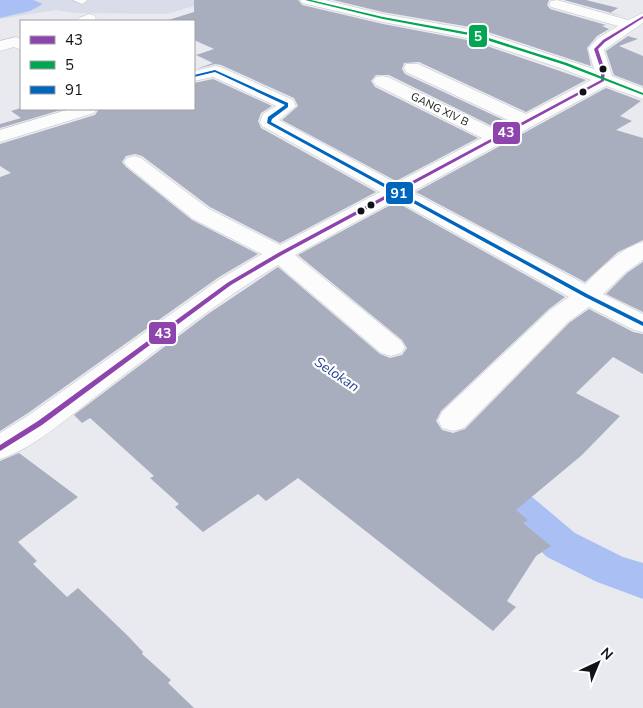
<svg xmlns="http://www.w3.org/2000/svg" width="643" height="708" font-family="'Nunito Sans',sans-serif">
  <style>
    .built { fill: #d8dde9 }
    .water { fill: #aac0f4 }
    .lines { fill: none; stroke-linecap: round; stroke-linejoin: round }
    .canal { fill: #aac0f4; fill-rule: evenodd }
    .building { fill: #a8aebd }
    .lane-casing { stroke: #c4c6ca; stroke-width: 1 }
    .street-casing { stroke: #c4c6ca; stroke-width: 1 }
    .lane { fill: #fcfcfd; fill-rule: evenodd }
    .street { fill: #fcfcfd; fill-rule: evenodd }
    .bus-1-casing { stroke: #fff; stroke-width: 4 }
    .bus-2-casing { stroke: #fff; stroke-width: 4 }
    .bus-3-casing { stroke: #fff; stroke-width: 4 }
    .bus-1 { fill: #8e44ad; fill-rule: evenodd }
    .bus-2 { fill: #00a651; fill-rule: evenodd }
    .bus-3 { fill: #0065bd; fill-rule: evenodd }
    .bus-dot { fill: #111216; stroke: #fff; stroke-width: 2 }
    .labels { text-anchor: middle; stroke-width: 4.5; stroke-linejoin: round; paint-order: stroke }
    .far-street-label { font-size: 11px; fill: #111216; stroke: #fff }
    .water-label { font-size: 14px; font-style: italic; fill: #254092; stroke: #fff }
    .line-badge { stroke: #fff; stroke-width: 2 }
    .badge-label { font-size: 14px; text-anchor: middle; font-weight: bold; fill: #fff }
  </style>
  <rect width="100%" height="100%" fill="#e8eaf0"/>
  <path class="built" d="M 0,0 L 213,0 L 167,14 L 75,13 L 56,10 L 0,19 Z"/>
  <path class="water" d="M 0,0 L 33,0 L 43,4 L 30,11 L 0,18 Z"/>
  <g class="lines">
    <path class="canal" d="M 487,466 L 500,470 L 575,533 L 623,557 L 643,563 L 643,599 L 597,582 L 547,557 L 474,490 L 469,480 L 474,470 Z"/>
  </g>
  <path class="building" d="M 194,0 L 298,0 L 302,5 L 383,24 L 472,41 L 586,80 L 526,112 L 419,62 L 404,63 L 402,69 L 405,74 L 508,122 L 496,128 L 389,75 L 376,75 L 371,81 L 375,87 L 478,138 L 396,181 L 282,120 L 298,106 L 294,98 L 221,65 L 215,64 L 196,69 L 213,63 L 196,55 L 214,49 L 194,40 L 194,21 L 165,21 L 194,12 Z
    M 333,0 L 549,0 L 547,5 L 550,9 L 606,25 L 602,26 L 609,29 L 597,36 L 587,48 L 591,66 L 476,28 L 383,12 Z
    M 564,0 L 586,0 L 618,8 L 610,13 L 626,17 Z
    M 628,36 L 638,39 L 619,46 L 643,56 L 643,86 L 614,75 L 606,51 Z
    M 213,79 L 272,106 L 261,113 L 258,121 L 261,128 L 376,192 L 280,243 L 210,207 L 142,156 L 135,154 L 126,156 L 122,162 L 126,167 L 192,220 L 258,254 L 219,277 L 28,413 L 0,431 L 0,177 L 11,173 L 0,166 L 0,144 L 95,115 L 99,109 L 194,109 L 194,83 Z
    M 606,88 L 641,101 L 620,116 L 632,121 L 616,130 L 643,138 L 643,240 L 618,252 L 585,282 L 416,192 Z
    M 21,108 L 21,109 L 64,109 L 0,128 L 0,124 L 21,118 L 11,111 Z
    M 396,202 L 565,297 L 549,309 L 441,411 L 436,421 L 442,430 L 453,433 L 465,429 L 569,323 L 589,309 L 633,332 L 643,334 L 643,374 L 613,357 L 576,393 L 620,416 L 582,455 L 516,510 L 528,520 L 523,523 L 551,546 L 536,556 L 507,601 L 516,607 L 493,631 L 298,478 L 266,501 L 258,494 L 203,532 L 175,507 L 179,504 L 150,478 L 154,476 L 90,418 L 82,423 L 74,415 L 208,314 L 278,267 L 380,354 L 390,358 L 402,355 L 407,348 L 402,340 L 298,255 Z
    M 643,262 L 643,312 L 606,294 L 627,273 Z
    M 19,453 L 78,497 L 18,542 L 37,561 L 33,564 L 67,597 L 78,588 L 129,637 L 143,652 L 142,654 L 171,680 L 168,683 L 194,708 L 0,708 L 0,461 Z"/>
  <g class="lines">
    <g class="lane-casing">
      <path id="lane" d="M 73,0 L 86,0 L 87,1 L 82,4 Z"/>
    </g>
    <g class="street-casing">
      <path id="street" d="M 300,0 L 325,0 L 383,14 L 475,30 L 594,69 L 588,49 L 598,38 L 618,26 L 551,7 L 549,4 L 551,1 L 557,0 L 628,20 L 643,13 L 643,23 L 604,50 L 612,76 L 643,88 L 643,99 L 606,86 L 412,192 L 585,284 C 601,269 620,248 643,242 L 643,260 L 626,272 L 603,294 L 643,314 L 643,332 L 634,330 L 589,307 L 568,322 L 464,428 L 453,431 L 442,428 L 438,420 L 442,412 L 550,310 L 569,297 L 396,200 L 295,255 L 401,341 L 405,347 L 401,353 L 391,356 L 381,353 L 278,265 C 213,304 155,352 95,397 C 67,418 33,449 0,459 L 0,433 L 29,415 L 220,279 L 262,254 L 193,219 L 127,166 L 124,162 L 127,158 L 134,156 L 141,158 L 209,209 L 280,245 L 380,192 L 262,126 L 260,122 L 263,114 L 276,106 L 213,77 L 194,81 L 194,71 L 215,66 L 221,67 L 293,100 L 296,106 L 279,120 L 396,183 L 482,138 L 376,85 L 373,81 L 376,77 L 382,76 L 388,77 L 496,130 L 512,122 L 406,72 L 404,68 L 406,64 L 418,64 L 526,114 L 591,80 L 560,68 L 472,39 L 383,22 L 302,3 Z
        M 89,14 L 94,15 L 96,18 L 94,21 L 76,21 L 79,18 Z
        M 16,37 L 21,39 L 21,50 L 14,47 L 0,51 L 0,41 Z
        M 70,109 L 97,109 L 94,113 L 0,142 L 0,130 Z"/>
    </g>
    <use href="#lane" class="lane"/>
    <use href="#street" class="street"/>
    <g class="bus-1-casing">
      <path id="bus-1" d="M 643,16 L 643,18 L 605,42 L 598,49 L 605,70 L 604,81 L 282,255 L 231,285 L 42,425 L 0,451 L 0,445 L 38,421 L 227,283 L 278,253 L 601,80 L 601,70 L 594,49 L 603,40 Z"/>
    </g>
    <g class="bus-2-casing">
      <path id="bus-2" d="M 305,0 L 311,0 L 383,17 L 476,34 L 567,63 L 643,93 L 643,95 L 565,65 L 474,36 L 383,19 Z"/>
    </g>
    <g class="bus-3-casing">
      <path id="bus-3" d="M 215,70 L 288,103 L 288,107 L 272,119 L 271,122 L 589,295 L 643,322 L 643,326 L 585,297 L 267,123 L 268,117 L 285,105 L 215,72 L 194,77 L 194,75 Z"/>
    </g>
    <use href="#bus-1" class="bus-1"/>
    <use href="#bus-2" class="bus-2"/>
    <use href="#bus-3" class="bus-3"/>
  </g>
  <g class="bus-dot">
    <circle cx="603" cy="69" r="4.5"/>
    <circle cx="583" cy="92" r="4.5"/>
    <circle cx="371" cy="205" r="4.5"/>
    <circle cx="361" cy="211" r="4.5"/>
  </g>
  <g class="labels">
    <g class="far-street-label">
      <text transform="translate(440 109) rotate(26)" y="4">GANG XIV B</text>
    </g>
    <g class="water-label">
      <text transform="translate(337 374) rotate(34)" y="5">Selokan</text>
    </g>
  </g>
  <g class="line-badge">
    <rect x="468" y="24" width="20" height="24" rx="5" fill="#00a651"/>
    <rect x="492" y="121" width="29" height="24" rx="5" fill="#8e44ad"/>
    <rect x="385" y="181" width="29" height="24" rx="5" fill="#0065bd"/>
    <rect x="148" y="321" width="29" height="24" rx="5" fill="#8e44ad"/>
  </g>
  <g class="badge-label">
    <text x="478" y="41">5</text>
    <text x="506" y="137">43</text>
    <text x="399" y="198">91</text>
    <text x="163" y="338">43</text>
  </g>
  <rect x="20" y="20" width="175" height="90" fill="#ffffff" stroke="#a0a0a2"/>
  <rect x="30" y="36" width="25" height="8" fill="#8e44ad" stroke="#a0a0a2"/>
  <text x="65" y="45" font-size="15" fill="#111216">43</text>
  <rect x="30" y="61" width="25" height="8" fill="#00a651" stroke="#a0a0a2"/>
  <text x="65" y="70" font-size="15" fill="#111216">5</text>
  <rect x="30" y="86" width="25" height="8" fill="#0065bd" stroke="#a0a0a2"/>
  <text x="65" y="95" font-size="15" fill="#111216">91</text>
  <g transform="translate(598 663) rotate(44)" stroke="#ffffff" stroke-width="4" paint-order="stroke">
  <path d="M0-4L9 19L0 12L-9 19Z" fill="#111216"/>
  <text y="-8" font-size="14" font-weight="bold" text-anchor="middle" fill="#111216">N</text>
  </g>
</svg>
